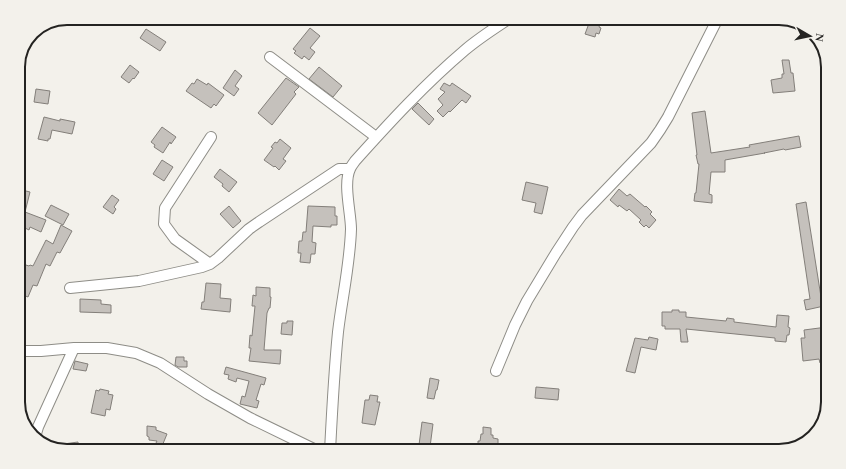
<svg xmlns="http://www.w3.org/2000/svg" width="846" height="469" font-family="'Times New Roman',serif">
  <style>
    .building { fill: #c5c1bc; stroke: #837f7a }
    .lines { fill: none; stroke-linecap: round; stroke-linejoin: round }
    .minor-casing { stroke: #8e8d87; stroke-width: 12 }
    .minor { stroke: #fff; stroke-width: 10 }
    .rim { fill: none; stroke: #242321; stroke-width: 2 }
  </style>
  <rect width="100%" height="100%" fill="#f3f1eb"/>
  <path class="building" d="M 591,18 L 602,18 L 599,27 L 601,28 L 599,34 L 596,33 L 595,37 L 585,34 Z
    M 310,28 L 320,36 L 310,48 L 315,52 L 309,60 L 304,56 L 302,59 L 294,53 L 296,51 L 293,49 Z
    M 146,29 L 166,42 L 160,51 L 140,38 Z
    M 782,60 L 789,60 L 791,73 L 793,73 L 795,91 L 773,93 L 771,80 L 782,78 L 782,74 L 784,74 Z
    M 130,65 L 139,72 L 134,79 L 133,78 L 129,83 L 121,77 Z
    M 319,67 L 342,86 L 333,97 L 309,79 Z
    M 235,70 L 242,76 L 235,86 L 239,89 L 234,96 L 223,88 Z
    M 286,78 L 299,87 L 294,92 L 296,94 L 272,125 L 258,113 Z
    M 197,79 L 207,85 L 208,83 L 224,95 L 216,106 L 214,104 L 211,108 L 186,91 L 192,83 L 194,84 Z
    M 444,83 L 450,86 L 452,83 L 471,96 L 466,103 L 462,100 L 450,112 L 449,111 L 443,117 L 437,111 L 443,105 L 438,99 L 445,92 L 440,89 Z
    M 36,89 L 50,91 L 48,104 L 34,102 Z
    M 418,103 L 434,119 L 429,125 L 412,109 Z
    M 705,111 L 711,153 L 750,147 L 749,145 L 799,136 L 801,147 L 785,150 L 784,149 L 764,153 L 765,153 L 725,160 L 725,172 L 711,172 L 709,194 L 712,195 L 712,203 L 694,201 L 695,193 L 696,193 L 699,164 L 698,164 L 696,155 L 697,155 L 692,113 Z
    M 44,117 L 60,121 L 60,119 L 75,122 L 72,134 L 52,130 L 50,139 L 48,139 L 48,141 L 38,139 Z
    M 162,127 L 176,137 L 171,144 L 170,142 L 163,153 L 154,147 L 155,145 L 151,142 Z
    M 280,139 L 291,148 L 283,159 L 286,161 L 279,170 L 275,166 L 274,167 L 264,160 L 273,148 L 271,147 L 275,142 L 277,143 Z
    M 162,160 L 173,167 L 164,181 L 153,174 Z
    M 220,169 L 237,182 L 229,192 L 222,186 L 223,184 L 214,177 Z
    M 526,182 L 548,187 L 542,214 L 534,212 L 536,203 L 522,200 Z
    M 18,189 L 30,192 L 25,212 L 46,220 L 41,232 L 30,227 L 29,230 L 25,228 L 18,244 L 18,212 L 22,203 L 18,202 Z
    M 619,189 L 627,196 L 630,194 L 645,207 L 646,206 L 652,212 L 650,214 L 656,220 L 649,228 L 646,225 L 644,227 L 639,222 L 641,220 L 629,209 L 627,211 L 619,205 L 618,207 L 610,200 Z
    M 112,195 L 119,200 L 114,207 L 116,209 L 113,214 L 103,207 Z
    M 806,202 L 821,297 L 822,296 L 824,306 L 806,310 L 804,300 L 810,299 L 796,204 Z
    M 51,205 L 69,214 L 63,225 L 45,216 Z
    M 229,206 L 241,221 L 233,228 L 220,214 Z
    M 308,206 L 335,207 L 335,216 L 337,216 L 337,225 L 331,225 L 331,227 L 313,226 L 312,242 L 316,243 L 315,254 L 311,254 L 310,263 L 300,262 L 301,253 L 298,253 L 299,241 L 302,241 L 303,232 L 306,232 Z
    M 61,225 L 72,231 L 60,253 L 57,252 L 50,266 L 46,264 L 37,286 L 33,285 L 28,297 L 18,293 L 18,285 L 26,265 L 29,266 L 30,265 L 33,266 L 46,240 L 53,244 Z
    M 206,283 L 221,284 L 220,298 L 231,299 L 230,312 L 201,309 L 202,302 L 204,302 Z
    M 256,287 L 270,288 L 270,297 L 271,297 L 270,308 L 269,308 L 267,313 L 264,350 L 281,350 L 280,364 L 249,361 L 251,348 L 249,348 L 250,335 L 252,336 L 255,306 L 252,306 L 253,295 L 256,296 Z
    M 80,299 L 101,300 L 101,304 L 111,305 L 111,313 L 80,312 Z
    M 672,310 L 679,310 L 679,312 L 686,312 L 686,317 L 726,321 L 727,318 L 734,319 L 734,322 L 776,327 L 777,315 L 789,316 L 788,327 L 790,328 L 789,335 L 787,335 L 786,342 L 775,341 L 775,338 L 686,329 L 688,342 L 681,342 L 680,329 L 665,329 L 665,326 L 662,326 L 662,312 L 672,312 Z
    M 287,321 L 293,321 L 292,335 L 281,334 L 282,323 L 287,323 Z
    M 827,327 L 828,338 L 828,362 L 820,363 L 819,359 L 803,361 L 801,338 L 805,338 L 804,330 Z
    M 649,337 L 658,339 L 656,350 L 641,347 L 635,373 L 626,371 L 635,338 L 648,340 Z
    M 176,357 L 184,357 L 184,361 L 187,361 L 187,367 L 178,367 L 175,365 Z
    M 75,361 L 88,364 L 86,371 L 73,369 Z
    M 226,367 L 266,378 L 264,385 L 261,384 L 256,400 L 259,401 L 257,408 L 240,404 L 242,396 L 245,397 L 249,381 L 237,378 L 236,382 L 228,379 L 229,375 L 224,374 Z
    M 430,378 L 439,380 L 437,390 L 436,390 L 434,399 L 427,398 Z
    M 536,387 L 559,389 L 558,400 L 535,398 Z
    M 100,389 L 109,391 L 108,394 L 113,395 L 110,410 L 106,409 L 105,416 L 91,413 L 96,390 L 99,391 Z
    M 370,395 L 378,396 L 377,402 L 380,402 L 375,425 L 362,423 L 365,400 L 369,400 Z
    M 422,422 L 433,424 L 430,447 L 419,445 Z
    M 147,426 L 156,427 L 156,430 L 167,434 L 160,451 L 152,451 L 157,441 L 149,440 L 149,437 L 147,436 Z
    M 483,427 L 491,428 L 491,435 L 493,435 L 493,438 L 498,439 L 498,449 L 490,448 L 490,451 L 480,451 L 480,448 L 478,448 L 478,441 L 480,441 L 481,434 L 483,434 Z
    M 78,442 L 79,451 L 67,451 L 49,446 Z"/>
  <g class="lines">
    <g class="minor-casing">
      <path id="minor" d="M 270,57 L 376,137
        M 18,149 L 20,174
        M 210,264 L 175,239 L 164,224 L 165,208 L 211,137
        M 70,288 L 139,281 L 202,267 L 210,264 L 218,258 L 249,229 L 259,222 L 339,169 L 349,169
        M 18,350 L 23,351 L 41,351 L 74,348 L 107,348 L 136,353 L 160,363 L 208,394 L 250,418 L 318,451
        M 496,371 L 515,325 L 527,301 L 556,253 L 573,227 L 582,215 L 651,143 L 660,130 L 668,117 L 718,18
        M 35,437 L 38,427 L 74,348
        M 330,451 C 332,412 334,372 338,332 C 342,298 350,264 351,229 C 351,213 343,184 350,169 C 351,166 353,164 355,161 C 390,122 425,84 465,50 C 479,38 495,28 510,18"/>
    </g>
    <use href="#minor" class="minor"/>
  </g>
  <path d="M0 0H846V469H0ZM67 25H779A42 42 0 0 1 821 67V402A42 42 0 0 1 779 444H67A42 42 0 0 1 25 402V67A42 42 0 0 1 67 25Z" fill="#f3f1eb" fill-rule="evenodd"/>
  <path class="rim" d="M67 25H779A42 42 0 0 1 821 67V402A42 42 0 0 1 779 444H67A42 42 0 0 1 25 402V67A42 42 0 0 1 67 25Z"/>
  <g transform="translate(810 36) rotate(99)" stroke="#f3f1eb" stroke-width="3" paint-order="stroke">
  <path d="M0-3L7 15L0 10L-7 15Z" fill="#242321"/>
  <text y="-6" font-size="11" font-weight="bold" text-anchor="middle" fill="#242321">N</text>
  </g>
</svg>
